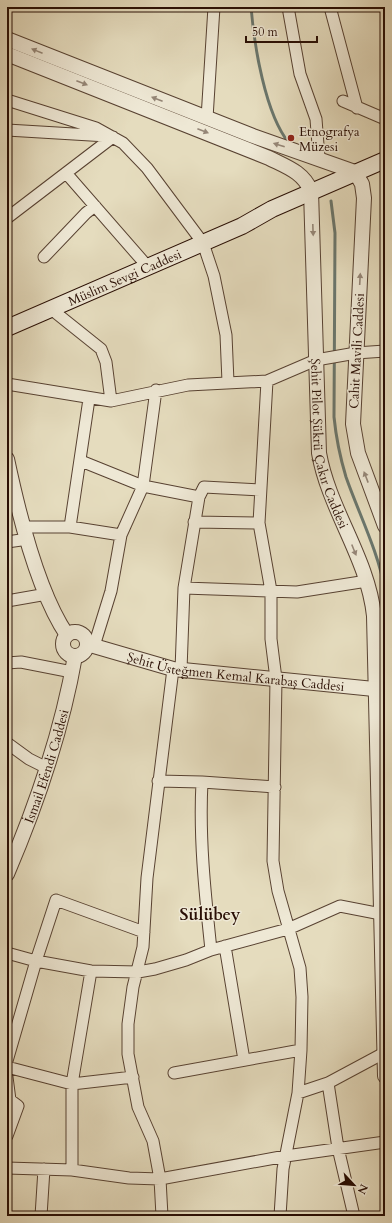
<svg xmlns="http://www.w3.org/2000/svg" width="392" height="1223" font-family="Cardo,serif">
  <style>
    .lines { fill: none; stroke-linecap: round; stroke-linejoin: round }
    .stream { stroke: #6a766c; stroke-width: 3 }
    .minor-casing { stroke: #584232; stroke-width: 13 }
    .tertiary-casing { stroke: #584232; stroke-width: 16 }
    .secondary-casing { stroke: #290e04; stroke-width: 18 }
    .minor { stroke: #eee8d5; stroke-width: 11 }
    .tertiary { stroke: #eee8d5; stroke-width: 14 }
    .secondary { stroke: #eee8d5; stroke-width: 16 }
    .oneway { fill: #958677 }
    .poi-dot { fill: #8f2418; stroke: #eee8d5; stroke-width: 1.5 }
    .labels { text-anchor: middle; stroke-width: 3; stroke-linejoin: round; paint-order: stroke }
    .poi-label { font-size: 13px; fill: #290e04; stroke: #eee8d5; text-anchor: start }
    .street-label { font-size: 13px; fill: #290e04; stroke: #eee8d5 }
    .district-label { font-size: 17px; font-weight: bold; fill: #290e04; stroke: #eee8d5 }
  </style>
  <rect width="100%" height="100%" fill="#e5dcbe"/>
  <filter id="stains"><feTurbulence type="fractalNoise" baseFrequency=".005" numOctaves="4"/><feColorMatrix values="0 0 0 0 .2 0 0 0 0 .09 0 0 0 0 .02 0 0 0 .5 -.17"/></filter>
  <radialGradient id="worn" r=".72"><stop offset=".6" stop-color="#630" stop-opacity="0"/><stop offset="1" stop-color="#630" stop-opacity=".3"/></radialGradient>
  <g class="lines">
    <path class="stream" d="M 251,7 C 254,44 265,114 289,143
      M 331,201 L 335,233 L 334,417 C 336,437 340,457 346,477 C 359,514 378,551 385,590"/>
    <g class="minor-casing">
      <path id="minor" d="M 288,7 L 300,74 L 316,119 L 319,158
        M 330,7 L 357,108
        M 7,100 L 96,128 L 123,143 L 147,168 L 203,243 L 214,276 L 226,335 L 228,382
        M 343,101 L 385,119
        M 207,118 L 214,7
        M 7,130 L 107,136
        M 66,173 L 148,267
        M 7,218 L 113,137
        M 44,257 L 86,213 L 95,206
        M 51,309 L 101,349 L 106,362 L 111,401
        M 267,381 L 259,523 L 271,591 L 271,639 L 276,679 L 273,861 L 278,891 L 300,968 L 302,997 L 301,1050 L 298,1093 L 283,1169 L 280,1216
        M 7,384 L 111,401 L 188,385 L 267,381 L 316,360 L 356,353 L 385,351
        M 81,461 L 143,486 L 199,497
        M 194,522 L 259,523
        M 25,527 L 70,527 L 121,535
        M 70,527 L 89,399
        M 7,542 L 28,539
        M 184,588 L 297,592 L 367,581
        M 7,601 L 47,594
        M 94,646 L 111,591 L 121,535 L 143,486 L 156,390
        M 7,663 L 21,662 L 72,672
        M 181,670 L 184,588 L 199,497 L 204,487 L 260,490
        M 7,743 L 29,759 L 47,768
        M 158,781 L 202,782 L 275,787
        M 202,782 C 199,838 205,893 211,950
        M 225,946 L 244,1060
        M 7,953 L 36,961 L 91,971 L 138,972 L 155,969 L 186,960 L 211,950 L 288,929 L 340,906 L 381,914
        M 7,1061 L 36,961 L 56,900 L 144,932
        M 7,1067 L 72,1084 L 133,1077
        M 174,1073 L 301,1050
        M 7,1077 L 10,1100 L 18,1106 L 7,1136
        M 328,1083 L 338,1148 L 354,1216
        M 298,1093 L 328,1083 L 384,1053
        M 7,1168 L 72,1170 L 129,1178 L 160,1179 L 286,1156 L 385,1142
        M 72,1170 L 72,1084 L 91,971
        M 41,1216 L 44,1169
        M 162,1216 L 160,1179 L 153,1141 L 138,1107 L 128,1054 L 128,1024 L 133,987 L 143,947 L 147,878 L 173,669"/>
    </g>
    <g class="tertiary-casing">
      <g id="tertiary">
        <path d="M 7,39 L 253,136 L 355,172 L 362,184 L 364,198 L 353,424 L 358,453 L 385,526"/>
        <path id="s1" d="M 7,54 L 269,158 C 287,167 303,172 311,191 L 319,453 C 329,510 368,558 374,616 L 385,1076"/>
        <path d="M 7,459 C 18,511 37,591 67,635"/>
        <circle cx="75" cy="644" r="12"/>
        <path id="s2" d="M 87,644 L 173,669 L 384,690"/>
        <path id="s3" d="M 7,874 C 37,804 62,731 75,656"/>
      </g>
    </g>
    <g class="secondary-casing">
      <g id="secondary">
        <path id="s4" d="M 7,328 L 242,226 L 272,209 L 385,160"/>
      </g>
    </g>
    <use href="#minor" class="minor"/>
    <use href="#tertiary" class="tertiary"/>
    <use href="#secondary" class="secondary"/>
  </g>
  <defs><path id="oneway-solid" d="M-6-.8H1V-3.2L6.5 0L1 3.2V.8H-6Z"/></defs>
  <g class="oneway">
    <use href="#oneway-solid" transform="translate(37 51) rotate(-158)"/>
    <use href="#oneway-solid" transform="translate(82 83) rotate(21)"/>
    <use href="#oneway-solid" transform="translate(157 99) rotate(-159)"/>
    <use href="#oneway-solid" transform="translate(203 131) rotate(21)"/>
    <use href="#oneway-solid" transform="translate(279 145) rotate(-162)"/>
    <use href="#oneway-solid" transform="translate(313 230) rotate(88)"/>
    <use href="#oneway-solid" transform="translate(360 279) rotate(-87)"/>
    <use href="#oneway-solid" transform="translate(366 477) rotate(-111)"/>
    <use href="#oneway-solid" transform="translate(354 550) rotate(68)"/>
  </g>
  <circle class="poi-dot" cx="291" cy="138" r="4"/>
  <g class="labels">
    <g class="poi-label">
      <text x="299" y="136">Etnografya<tspan x="299" dy="15">Müzesi</tspan></text>
    </g>
    <g class="street-label">
      <text dy="5" stroke="none"><textPath href="#s4" startOffset="128">Müslim Sevgi Caddesi</textPath></text>
      <text transform="translate(356 351) rotate(-87)" y="5">Cahit Mavili Caddesi</text>
      <text dy="5" stroke="none"><textPath href="#s1" startOffset="591">Şehit Pilot Şükrü Çakır Caddesi</textPath></text>
      <text dy="5" stroke="none"><textPath href="#s2" startOffset="152">Şehit Üsteğmen Kemal Karabaş Caddesi</textPath></text>
      <text dy="5" stroke="none"><textPath href="#s3" startOffset="115">İsmail Efendi Caddesi</textPath></text>
    </g>
    <g class="district-label">
      <text x="210" y="920">Sülübey</text>
    </g>
  </g>
  <rect width="392" height="1223" fill="none" stroke="#e5dcbe" stroke-width="24"/>
  <rect x="8" y="8" width="376" height="1207" fill="none" stroke="#290e04" stroke-width="2"/>
  <rect x="12" y="12" width="368" height="1199" fill="none" stroke="#290e04"/>
  <g transform="translate(354 1185) rotate(116)" stroke="#eee8d5" stroke-width="3" paint-order="stroke">
  <path d="M0-3L7 15L0 10L-7 15Z" fill="#290e04"/>
  <text y="-6" font-size="11" font-weight="bold" text-anchor="middle" fill="#290e04">N</text>
  </g>
  <path d="M246 36v6h71v-6" fill="none" stroke="#290e04" stroke-width="2"/>
  <text x="252" y="36" font-size="12" fill="#290e04" stroke="#eee8d5" stroke-width="3" paint-order="stroke">50 m</text>
  <rect width="100%" height="100%" filter="url(#stains)"/>
  <rect width="100%" height="100%" fill="url(#worn)"/>
</svg>
